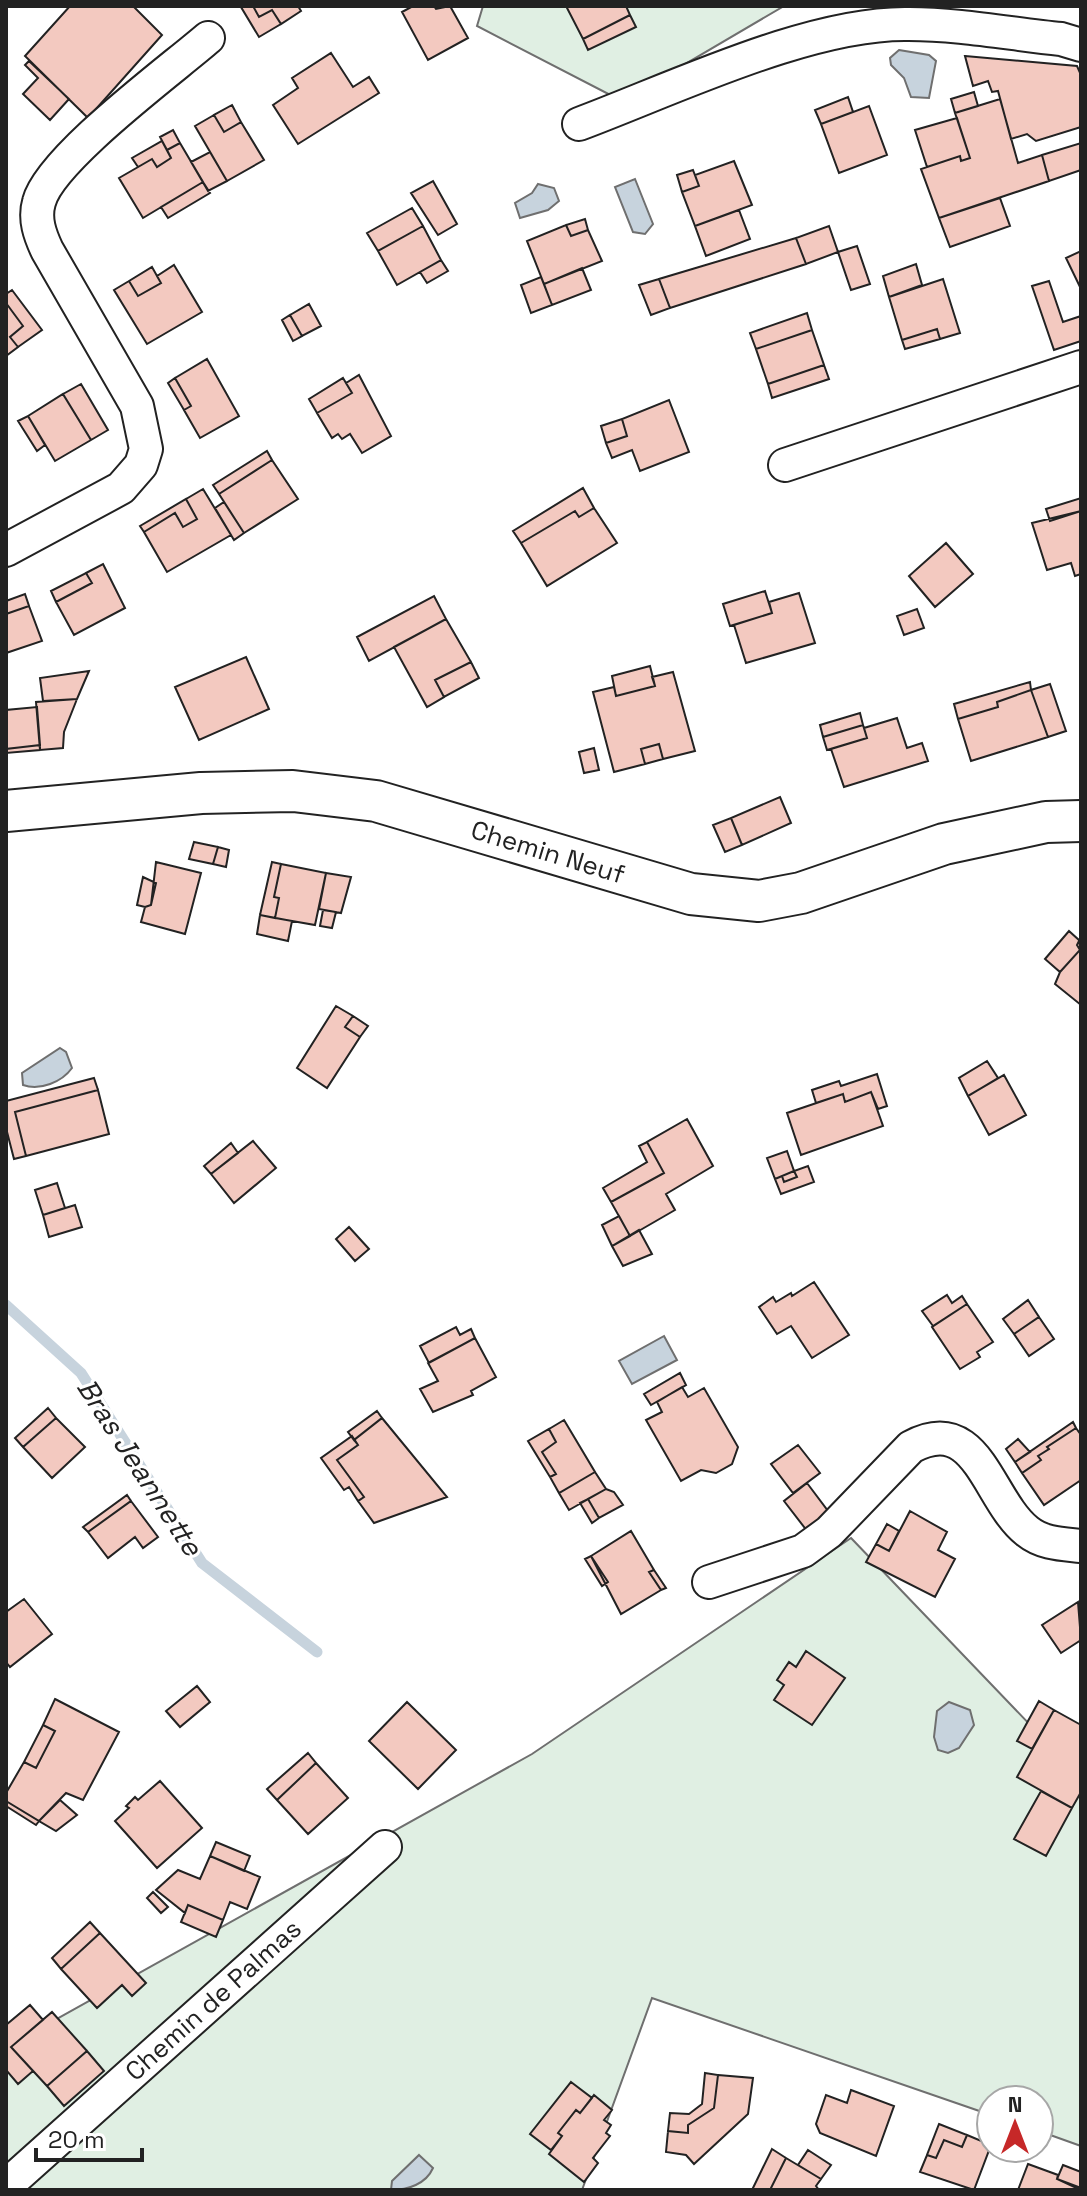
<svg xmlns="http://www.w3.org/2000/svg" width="1087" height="2196" font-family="'Space Grotesk',sans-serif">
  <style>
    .green { fill: #e0efe3; stroke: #6f6f6f; stroke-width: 2 }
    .water { fill: #c7d3dd; stroke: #6f6f6f; stroke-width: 2 }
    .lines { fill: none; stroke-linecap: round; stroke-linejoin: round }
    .stream { stroke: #c7d3dd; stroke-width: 11 }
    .building { fill: #f3c9c0; stroke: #222; stroke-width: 2 }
    .minor-casing { stroke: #222; stroke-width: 36 }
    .tertiary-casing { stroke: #222; stroke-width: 44 }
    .minor { stroke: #fff; stroke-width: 32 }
    .tertiary { stroke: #fff; stroke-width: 40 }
    .labels { text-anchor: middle; stroke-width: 6; stroke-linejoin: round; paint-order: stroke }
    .street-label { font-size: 26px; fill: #222; stroke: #fff }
    .water-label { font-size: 28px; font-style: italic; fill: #222; stroke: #fff }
  </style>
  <rect width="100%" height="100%" fill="#fff"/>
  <path class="green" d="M 483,6 L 784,6 L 622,101 L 477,26 Z
    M 851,1538 L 1081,1778 L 1081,2146 L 1039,2131 L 1039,2100 L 991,2100 L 991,2115 L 652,1998 L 582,2190 L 6,2190 L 6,2029 L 19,2040 L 532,1754 Z"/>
  <path class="water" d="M 899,50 L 929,55 L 936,61 L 929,98 L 911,97 L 904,78 L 891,65 L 890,58 Z
    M 635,179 L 653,224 L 645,234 L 633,232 L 615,187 Z
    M 538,184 L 554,188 L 559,201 L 548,210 L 520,218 L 515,203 L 532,193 Z
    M 60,1048 L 66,1052 L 72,1068 C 62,1082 40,1091 23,1085 L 22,1073 Z
    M 664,1336 L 677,1360 L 632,1384 L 619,1361 Z
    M 949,1702 L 970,1710 L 974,1725 L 959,1748 L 948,1753 L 938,1750 L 934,1737 L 937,1711 Z
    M 419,2155 L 433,2168 C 426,2184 408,2190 391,2190 L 392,2181 Z"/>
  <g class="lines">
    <path class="stream" d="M 6,1305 L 81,1373 L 202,1563 L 317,1652"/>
  </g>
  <path class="building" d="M 70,6 L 133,6 L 162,35 L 88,118 L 25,56 Z
    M 253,6 L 298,6 L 301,11 L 281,24 L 272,10 L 259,17 Z
    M 253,6 L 259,17 L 272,10 L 281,24 L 259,37 L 241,7 Z
    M 413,6 L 434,6 L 436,9 L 450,6 L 468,38 L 428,60 L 402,12 Z
    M 566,6 L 626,6 L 630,15 L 583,39 Z
    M 630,15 L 636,27 L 588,50 L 583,39 Z
    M 331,53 L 353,87 L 369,77 L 379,93 L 298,144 L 273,105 L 298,88 L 292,78 Z
    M 965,56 L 1077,66 L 1081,75 L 1081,127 L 1036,141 L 1027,134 L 1011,139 L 998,91 L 992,92 L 988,81 L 973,86 Z
    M 29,61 L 69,99 L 50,120 L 23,94 L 38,78 L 25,65 Z
    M 974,92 L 978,106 L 955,113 L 951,99 Z
    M 848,97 L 853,112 L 821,124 L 815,110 Z
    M 1000,99 L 1018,163 L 1042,155 L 1049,181 L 939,218 L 921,169 L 960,156 L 961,161 L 970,158 L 955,113 Z
    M 232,105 L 241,122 L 224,132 L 214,115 Z
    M 869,106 L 887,155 L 839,173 L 821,124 Z
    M 214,115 L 224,132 L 241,122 L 264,160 L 227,181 L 195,126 Z
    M 957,118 L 970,158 L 961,161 L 960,156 L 927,167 L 915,130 Z
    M 173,130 L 180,143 L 167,150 L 160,137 Z
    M 162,141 L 171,158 L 157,167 L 152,159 L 138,167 L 132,158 Z
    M 180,143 L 203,182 L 143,218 L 119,178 L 152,159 L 157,167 L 171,158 L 167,150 Z
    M 1081,143 L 1081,170 L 1049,181 L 1042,155 Z
    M 210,152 L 227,181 L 208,191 L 191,162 Z
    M 734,161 L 752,205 L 695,226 L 682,192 L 699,186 L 695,175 Z
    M 693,170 L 699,186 L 682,192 L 677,175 Z
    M 433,181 L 457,224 L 438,235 L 411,193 Z
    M 203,182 L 210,193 L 168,218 L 161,207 Z
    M 1000,198 L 1010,226 L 950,247 L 939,218 Z
    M 412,208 L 423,226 L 378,251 L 367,233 Z
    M 739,210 L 750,239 L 706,256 L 695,226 Z
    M 585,219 L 588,230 L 571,236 L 566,225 Z
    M 566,225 L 571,236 L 588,230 L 602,261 L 544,284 L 527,241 Z
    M 423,226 L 441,260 L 397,285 L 378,251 Z
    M 829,226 L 838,252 L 806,264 L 796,238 Z
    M 796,238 L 806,264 L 670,308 L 659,279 Z
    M 857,246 L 870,284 L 851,290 L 838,252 Z
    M 1081,251 L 1081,289 L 1066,258 Z
    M 441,260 L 448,271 L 427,283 L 420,272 Z
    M 916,264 L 922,285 L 889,297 L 883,276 Z
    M 174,265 L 202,312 L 147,344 L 114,290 L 129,281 L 138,296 L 161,283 L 157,276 Z
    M 152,267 L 161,283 L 138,296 L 129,281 Z
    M 582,268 L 591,290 L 552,305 L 544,284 Z
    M 541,277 L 552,305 L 531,313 L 521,285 Z
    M 659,279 L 670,308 L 651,315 L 639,285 Z
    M 943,279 L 960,333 L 940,339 L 937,329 L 902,340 L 889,297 Z
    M 1049,281 L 1063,322 L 1081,316 L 1081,341 L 1054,350 L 1032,286 Z
    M 12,290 L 42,330 L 18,347 L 10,337 L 23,326 L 6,303 L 6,294 Z
    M 6,303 L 23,326 L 10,337 L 18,347 L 6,356 Z
    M 309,304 L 321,326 L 302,336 L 290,315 Z
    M 807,313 L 812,330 L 756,349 L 750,333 Z
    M 290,315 L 302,336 L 293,341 L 282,320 Z
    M 937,329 L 940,339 L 905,349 L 902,340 Z
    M 812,330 L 824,365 L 768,384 L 756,349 Z
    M 207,359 L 239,416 L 200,438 L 184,410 L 191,406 L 175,378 Z
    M 824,365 L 829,379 L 772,398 L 768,384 Z
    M 359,375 L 391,436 L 362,453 L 350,434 L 342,439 L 338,434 L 332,438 L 317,413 L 352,393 L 346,383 Z
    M 175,378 L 191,406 L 184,410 L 168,383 Z
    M 343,378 L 352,393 L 317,413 L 309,399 Z
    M 81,384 L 108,430 L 91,440 L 63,394 Z
    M 63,394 L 91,440 L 55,461 L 28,416 Z
    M 669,400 L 689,452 L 640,471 L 632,450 L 612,458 L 606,443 L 627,436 L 622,419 Z
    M 28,416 L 45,445 L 37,451 L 18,421 Z
    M 622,419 L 627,436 L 606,443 L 601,426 Z
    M 267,451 L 272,460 L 219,494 L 213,485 Z
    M 272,460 L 298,499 L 244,533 L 219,494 Z
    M 583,488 L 594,508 L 579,517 L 575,511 L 521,543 L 513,531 Z
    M 203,489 L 231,535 L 167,572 L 144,532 L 175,513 L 183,527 L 197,519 L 186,499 Z
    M 1081,498 L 1081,511 L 1050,521 L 1046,509 Z
    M 186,499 L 197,519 L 183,527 L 175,513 L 144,532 L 140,526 Z
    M 224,502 L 244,533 L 234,540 L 215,508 Z
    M 594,508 L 617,543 L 547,586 L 521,543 L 575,511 L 579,517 Z
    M 1081,511 L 1081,574 L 1075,576 L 1071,563 L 1047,570 L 1032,523 Z
    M 946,543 L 973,574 L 935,607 L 909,576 Z
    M 103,564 L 125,608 L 74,635 L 56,602 L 92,583 L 86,573 Z
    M 86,573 L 92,583 L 56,602 L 51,591 Z
    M 765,591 L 772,613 L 730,626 L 723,604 Z
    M 799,593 L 815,643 L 746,663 L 734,625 L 772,613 L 769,602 Z
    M 25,594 L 29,606 L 6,614 L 6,601 Z
    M 434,596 L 446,619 L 369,661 L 357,637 Z
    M 29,606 L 42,641 L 6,653 L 6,614 Z
    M 917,609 L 924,628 L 904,635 L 897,616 Z
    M 446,619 L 471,662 L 435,680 L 444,697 L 427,707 L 394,647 Z
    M 246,657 L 269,709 L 199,740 L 175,687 Z
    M 471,662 L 479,678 L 444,697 L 435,680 Z
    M 650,666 L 655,686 L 616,696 L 612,676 Z
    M 89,671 L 77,699 L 43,701 L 40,678 Z
    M 673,672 L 695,751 L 663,759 L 659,744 L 641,749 L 645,764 L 614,772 L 593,692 L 614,687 L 616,696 L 655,686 L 652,677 Z
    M 1030,682 L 1031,690 L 997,702 L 998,707 L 958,719 L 954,704 Z
    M 1050,684 L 1066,731 L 1048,737 L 1031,690 Z
    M 1031,690 L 1048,737 L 971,761 L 958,719 L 998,707 L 997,702 Z
    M 77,699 L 64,732 L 63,748 L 40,750 L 36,702 Z
    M 37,707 L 40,745 L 6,749 L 6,710 Z
    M 860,713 L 863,725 L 823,737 L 820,725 Z
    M 897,718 L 907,748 L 922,743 L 928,761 L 844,787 L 831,749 L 867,738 L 864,728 Z
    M 863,725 L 867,738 L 827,750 L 823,737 Z
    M 659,744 L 663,759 L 645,764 L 641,749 Z
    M 40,745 L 40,750 L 6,753 L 6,749 Z
    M 594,748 L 599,770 L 584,773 L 579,752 Z
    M 780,797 L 791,823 L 742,845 L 731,818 Z
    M 731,818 L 742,845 L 725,852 L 713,825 Z
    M 194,842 L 218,847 L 213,864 L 189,859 Z
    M 218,847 L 229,850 L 226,867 L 213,864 Z
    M 156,862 L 201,873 L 185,934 L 141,922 L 145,907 L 151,905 Z
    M 272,862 L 281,864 L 274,897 L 279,898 L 275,918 L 260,915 Z
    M 281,864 L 326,873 L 315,925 L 275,918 L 279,898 L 274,897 Z
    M 326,873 L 351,877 L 341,913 L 319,909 Z
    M 143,877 L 156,883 L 151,905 L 145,907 L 137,905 Z
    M 323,910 L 336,912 L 332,928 L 320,926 Z
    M 260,915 L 292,921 L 288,941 L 257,934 Z
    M 1069,931 L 1080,941 L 1077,945 L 1080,950 L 1060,972 L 1045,959 Z
    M 1081,937 L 1081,1005 L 1055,984 L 1060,972 L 1080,950 L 1077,945 Z
    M 336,1006 L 353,1016 L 345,1027 L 360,1037 L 327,1088 L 297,1068 Z
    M 353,1016 L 368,1026 L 360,1037 L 345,1027 Z
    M 987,1061 L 998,1078 L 968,1096 L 959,1078 Z
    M 877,1074 L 887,1106 L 878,1109 L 871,1092 L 845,1102 L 843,1094 L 816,1103 L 812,1090 L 839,1081 L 841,1086 Z
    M 1004,1075 L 1026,1115 L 989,1135 L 968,1096 Z
    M 94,1078 L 98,1090 L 15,1112 L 26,1156 L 14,1159 L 6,1128 L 6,1101 Z
    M 98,1090 L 109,1134 L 26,1156 L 15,1112 Z
    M 871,1092 L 883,1126 L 801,1155 L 787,1113 L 843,1094 L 845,1102 Z
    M 687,1119 L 713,1166 L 666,1194 L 675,1210 L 630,1236 L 611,1202 L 664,1173 L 647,1142 Z
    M 253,1141 L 276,1168 L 234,1203 L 211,1174 Z
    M 647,1142 L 664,1173 L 611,1202 L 603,1188 L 647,1162 L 639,1146 Z
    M 231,1143 L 238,1153 L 211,1174 L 204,1166 Z
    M 787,1151 L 794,1171 L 775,1179 L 767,1158 Z
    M 808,1166 L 814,1182 L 781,1194 L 775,1179 L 782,1176 L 784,1182 L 797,1177 L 794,1171 Z
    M 794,1171 L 797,1177 L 784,1182 L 782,1176 Z
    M 57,1183 L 65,1208 L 43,1215 L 35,1190 Z
    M 75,1205 L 82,1227 L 49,1237 L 43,1215 Z
    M 619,1216 L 630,1236 L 612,1246 L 602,1225 Z
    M 349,1227 L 369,1249 L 355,1261 L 336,1239 Z
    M 639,1230 L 652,1254 L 623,1266 L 612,1246 Z
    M 814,1282 L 849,1335 L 812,1358 L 791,1326 L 777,1334 L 759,1307 L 773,1297 L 776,1302 L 791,1293 L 792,1296 Z
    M 947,1295 L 952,1303 L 962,1296 L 967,1304 L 933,1326 L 922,1311 Z
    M 1028,1300 L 1039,1317 L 1014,1334 L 1003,1319 Z
    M 967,1304 L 993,1342 L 977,1352 L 980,1357 L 960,1369 L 932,1327 Z
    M 1039,1317 L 1054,1339 L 1029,1356 L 1014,1334 Z
    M 456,1327 L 460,1335 L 471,1329 L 475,1338 L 429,1363 L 420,1346 Z
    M 475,1338 L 496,1377 L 471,1391 L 473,1395 L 433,1412 L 420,1389 L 438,1381 L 428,1363 Z
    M 680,1373 L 686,1385 L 651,1405 L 644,1394 Z
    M 682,1387 L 688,1397 L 704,1388 L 738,1447 L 732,1464 L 716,1473 L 701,1470 L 681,1481 L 646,1420 L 662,1412 L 657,1402 Z
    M 48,1408 L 56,1418 L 23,1447 L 15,1438 Z
    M 377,1411 L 382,1418 L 354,1440 L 348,1432 Z
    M 56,1418 L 85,1447 L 52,1478 L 23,1447 Z
    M 382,1418 L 447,1497 L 374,1523 L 358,1501 L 364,1497 L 337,1460 L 358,1445 L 354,1440 Z
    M 564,1420 L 595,1472 L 559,1493 L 550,1477 L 556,1474 L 542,1452 L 556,1442 L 549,1429 Z
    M 1073,1422 L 1076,1428 L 1047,1447 L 1049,1449 L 1038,1456 L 1041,1460 L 1022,1473 L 1015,1462 Z
    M 1076,1428 L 1081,1435 L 1081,1480 L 1044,1505 L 1022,1473 L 1041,1460 L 1038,1456 L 1049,1449 L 1047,1447 Z
    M 549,1429 L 556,1442 L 542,1452 L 556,1474 L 550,1477 L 528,1441 Z
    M 352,1436 L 358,1445 L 337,1460 L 364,1497 L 358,1501 L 349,1487 L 344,1490 L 321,1458 Z
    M 1018,1439 L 1030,1452 L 1015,1462 L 1006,1449 Z
    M 798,1445 L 820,1473 L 793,1493 L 771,1464 Z
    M 595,1472 L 606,1489 L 569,1510 L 559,1493 Z
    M 807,1483 L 831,1515 L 811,1536 L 784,1501 Z
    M 606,1489 L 614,1492 L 623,1505 L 599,1518 L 588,1499 Z
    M 127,1495 L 131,1501 L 88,1532 L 83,1527 Z
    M 588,1499 L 599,1518 L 592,1523 L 580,1503 Z
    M 131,1501 L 158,1537 L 143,1548 L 135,1537 L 108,1558 L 88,1532 Z
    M 910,1511 L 947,1532 L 938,1550 L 955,1559 L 935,1597 L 866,1562 L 876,1544 L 889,1551 Z
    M 887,1524 L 899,1531 L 889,1551 L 876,1544 Z
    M 631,1531 L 654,1570 L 649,1572 L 661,1590 L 621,1614 L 591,1556 Z
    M 591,1556 L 608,1582 L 602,1586 L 585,1559 Z
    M 654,1570 L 666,1588 L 661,1590 L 649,1572 Z
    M 24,1599 L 52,1634 L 10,1667 L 6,1662 L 6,1612 Z
    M 1078,1602 L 1081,1640 L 1061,1653 L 1042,1625 Z
    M 806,1651 L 845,1678 L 812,1725 L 774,1700 L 784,1685 L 777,1680 L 789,1662 L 796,1667 Z
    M 197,1686 L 210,1702 L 180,1727 L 166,1711 Z
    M 55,1699 L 119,1732 L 83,1800 L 66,1793 L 39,1821 L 6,1801 L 6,1793 L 24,1762 L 36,1768 L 55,1731 L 43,1725 Z
    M 1039,1701 L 1054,1710 L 1032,1749 L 1017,1741 Z
    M 407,1702 L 456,1750 L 418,1789 L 369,1741 Z
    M 1054,1710 L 1081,1725 L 1081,1792 L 1072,1808 L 1017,1777 Z
    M 43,1725 L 55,1731 L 36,1768 L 24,1762 Z
    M 308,1753 L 316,1763 L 277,1800 L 267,1789 Z
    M 316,1763 L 348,1798 L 308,1834 L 277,1800 Z
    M 160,1781 L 202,1828 L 157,1868 L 115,1821 L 129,1808 L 126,1806 L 135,1797 L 138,1800 Z
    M 1041,1791 L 1072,1808 L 1046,1856 L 1014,1839 Z
    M 60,1800 L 77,1815 L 56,1831 L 39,1821 Z
    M 6,1801 L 39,1821 L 36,1825 L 6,1806 Z
    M 216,1842 L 250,1856 L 244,1871 L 210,1856 Z
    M 210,1856 L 260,1877 L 247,1909 L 230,1902 L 223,1920 L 188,1905 L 185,1913 L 156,1890 L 178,1870 L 200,1879 Z
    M 153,1892 L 168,1907 L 161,1913 L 147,1898 Z
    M 188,1905 L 223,1920 L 216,1937 L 181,1922 Z
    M 90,1922 L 100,1933 L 61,1969 L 52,1958 Z
    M 100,1933 L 146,1983 L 132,1996 L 122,1985 L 97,2008 L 61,1969 Z
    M 30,2005 L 43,2020 L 11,2047 L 33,2071 L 18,2084 L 6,2070 L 6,2025 Z
    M 52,2012 L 87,2051 L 47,2086 L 11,2047 Z
    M 87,2051 L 104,2071 L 64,2106 L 47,2086 Z
    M 705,2073 L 718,2075 L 714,2108 L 688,2125 L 688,2133 L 668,2131 L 670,2113 L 689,2114 L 702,2104 Z
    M 718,2075 L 753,2078 L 748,2114 L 694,2164 L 686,2155 L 666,2152 L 668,2131 L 688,2133 L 688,2125 L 714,2108 Z
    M 571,2082 L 592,2098 L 580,2113 L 576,2110 L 558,2133 L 562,2136 L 551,2150 L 530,2134 Z
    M 851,2090 L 894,2106 L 876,2156 L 820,2133 L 816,2124 L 826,2095 L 847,2103 Z
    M 594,2095 L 612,2110 L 604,2120 L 611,2125 L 606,2133 L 610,2136 L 593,2158 L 598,2163 L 584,2182 L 549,2154 L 562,2136 L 558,2133 L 576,2110 L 580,2113 Z
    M 939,2124 L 967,2135 L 962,2147 L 944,2140 L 936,2158 L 927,2155 Z
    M 967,2135 L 991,2145 L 974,2190 L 920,2172 L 927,2155 L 936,2158 L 944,2140 L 962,2147 Z
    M 772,2149 L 786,2158 L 770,2190 L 752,2190 Z
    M 808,2150 L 831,2165 L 821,2179 L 798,2165 Z
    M 786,2158 L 821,2179 L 816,2186 L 819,2190 L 770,2190 Z
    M 1028,2164 L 1058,2175 L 1057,2179 L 1081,2190 L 1018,2190 Z
    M 1063,2165 L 1081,2172 L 1081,2188 L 1057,2179 Z"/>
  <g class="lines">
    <g class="minor-casing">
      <path id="minor" d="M 579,124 C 673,89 810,22 909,24 C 960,24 1011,34 1061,39 L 1081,45
        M 785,465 L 1081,367
        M 6,550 L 121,488 L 141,465 L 146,449 L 137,406 L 47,250 C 40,235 34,219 39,202 C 50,159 171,70 208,38
        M 709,1582 L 803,1551 L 829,1532 L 911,1447 C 978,1411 987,1499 1027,1531 C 1043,1544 1062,1544 1081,1546
        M 6,2186 L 385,1847"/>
    </g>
    <g class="tertiary-casing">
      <path id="tertiary" d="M 6,811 L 201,793 L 293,791 L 376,801 L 691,894 L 759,901 L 801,893 L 944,844 L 1046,822 L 1081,821"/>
    </g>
    <use href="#minor" class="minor"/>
    <use href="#tertiary" class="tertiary"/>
  </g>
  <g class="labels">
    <g class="street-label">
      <text transform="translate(548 852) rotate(17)" y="9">Chemin Neuf</text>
      <text transform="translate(213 2000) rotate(-42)" y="9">Chemin de Palmas</text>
    </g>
    <g class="water-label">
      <text transform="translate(140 1467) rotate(57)" y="10">Bras Jeannette</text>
    </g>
  </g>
  <rect width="1087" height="2196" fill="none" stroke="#222222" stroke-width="16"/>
  <g transform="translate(1015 2124)"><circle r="38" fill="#ffffff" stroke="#a7a7a7" stroke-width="2"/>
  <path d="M0-6L14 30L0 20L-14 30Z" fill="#c62828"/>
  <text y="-12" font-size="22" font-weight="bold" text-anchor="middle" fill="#222222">N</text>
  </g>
  <path d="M36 2148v12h106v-12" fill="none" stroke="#222222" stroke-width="4"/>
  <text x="48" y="2148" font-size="24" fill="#222222" stroke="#ffffff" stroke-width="6" paint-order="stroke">20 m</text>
</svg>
